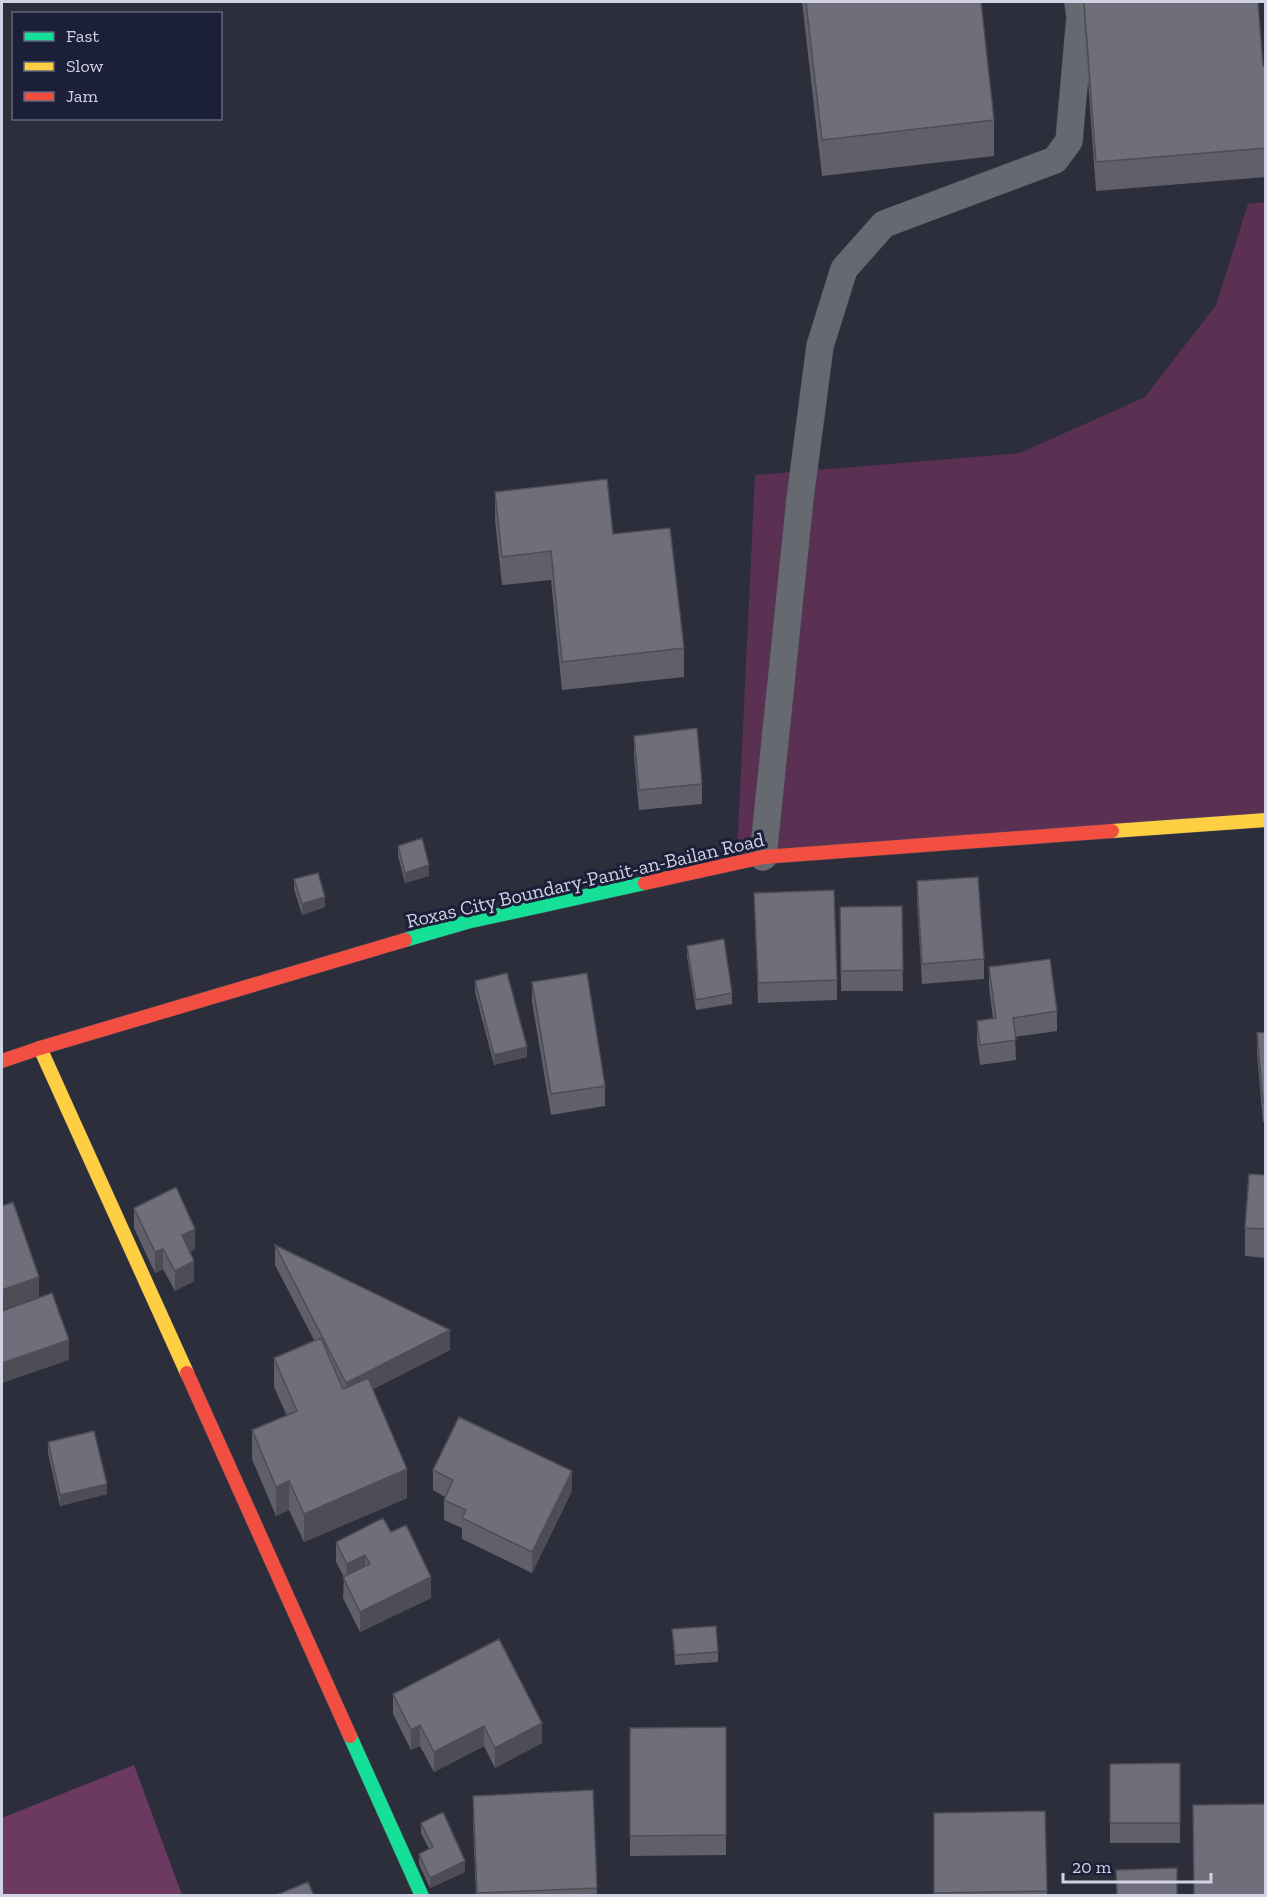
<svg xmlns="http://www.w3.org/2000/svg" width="1267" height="1897" font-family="'Zilla Slab',serif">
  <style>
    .green { fill: #5b3052 }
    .forest { fill: #6c3a61 }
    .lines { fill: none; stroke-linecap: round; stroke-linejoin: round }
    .lane-casing { stroke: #484955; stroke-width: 28 }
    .fast-casing { stroke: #484955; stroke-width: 15 }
    .slow-casing { stroke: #484955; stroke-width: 15 }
    .jam-casing { stroke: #484955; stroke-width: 15 }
    .lane { stroke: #666a70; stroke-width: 27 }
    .fast { stroke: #16e098; stroke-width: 14 }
    .slow { stroke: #ffcf43; stroke-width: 14 }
    .jam { stroke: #f24e42; stroke-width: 14 }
    .wall { fill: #605f6a }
    .shaded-wall { fill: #4e4d56 }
    .building { fill: #706e7b; stroke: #4e4d56; stroke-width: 1.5 }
    .labels { text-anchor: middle; stroke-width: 6; stroke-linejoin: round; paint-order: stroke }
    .street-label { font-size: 20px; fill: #cfd3e4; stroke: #1b1f38 }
  </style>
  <rect width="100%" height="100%" fill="#2c2e3c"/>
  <path class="green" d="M 1265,202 L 1265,813 L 737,854 L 755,475 L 1020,453 L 1145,397 L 1216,305 L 1248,204 Z"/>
  <path class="forest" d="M 134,1765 L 182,1895 L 2,1895 L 2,1818 Z"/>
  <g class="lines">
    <g class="lane-casing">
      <path id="lane" d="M 763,857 L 800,499 L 820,346 L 844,269 L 884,224 L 1055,160 L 1069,141 L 1080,17 L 1078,2"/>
    </g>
    <g class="fast-casing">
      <path id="fast" d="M 405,940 L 467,922 L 645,883
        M 350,1736 L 422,1896"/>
    </g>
    <g class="slow-casing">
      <path id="slow" d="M 1112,831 L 1266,820
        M 40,1048 L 187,1373"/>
    </g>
    <g class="jam-casing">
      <path id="jam" d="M 645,883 L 763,857 L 1112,831
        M 2,1061 L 40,1048 L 405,940
        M 187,1373 L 350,1736"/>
    </g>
    <use href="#lane" class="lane"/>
    <use href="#fast" class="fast"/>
    <use href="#slow" class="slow"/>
    <use href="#jam" class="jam"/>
  </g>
  <path class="wall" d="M 802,2 L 981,2 L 994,120 L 994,156 L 822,176 Z
    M 1084,2 L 1263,66 L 1266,65 L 1266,177 L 1096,191 L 1084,24 Z
    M 495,492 L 613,534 L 684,648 L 684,677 L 562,690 L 551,580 L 502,585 L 495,520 Z
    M 634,736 L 702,784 L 702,804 L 639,810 L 634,756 Z
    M 398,846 L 429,876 L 405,883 L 398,856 Z
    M 294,879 L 325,907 L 302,915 L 294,889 Z
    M 917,881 L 984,959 L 984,979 L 922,984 L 917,902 Z
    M 754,893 L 837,980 L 837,1000 L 758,1003 Z
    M 902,906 L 903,991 L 841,991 L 840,907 Z
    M 687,946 L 732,993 L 732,1004 L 696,1010 L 687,956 Z
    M 989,967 L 1057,1011 L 1057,1031 L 1015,1037 L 1016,1060 L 980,1065 L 977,1041 L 977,1021 L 993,1019 L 989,987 Z
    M 475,981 L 527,1057 L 494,1065 L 475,992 Z
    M 532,982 L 605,1086 L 605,1106 L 551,1115 L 532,1002 Z
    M 1266,1032 L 1266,1122 L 1263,1122 L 1257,1053 L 1257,1033 Z
    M 1266,1175 L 1266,1258 L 1245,1256 L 1245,1228 Z
    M 134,1208 L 195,1249 L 190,1252 L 194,1281 L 175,1291 L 163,1269 L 155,1273 L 134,1228 Z
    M 275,1245 L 450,1350 L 373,1389 L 407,1498 L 304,1542 L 289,1510 L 276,1516 L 252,1459 L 252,1430 L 287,1416 L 274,1387 L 274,1358 L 314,1340 L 275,1265 Z
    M 48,1442 L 107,1494 L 60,1506 L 48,1453 Z
    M 433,1470 L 572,1491 L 532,1573 L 462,1539 L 462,1528 L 444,1520 L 444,1500 L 445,1497 L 433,1490 Z
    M 391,1532 L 431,1598 L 360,1632 L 343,1598 L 344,1577 L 336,1562 L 336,1542 Z
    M 672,1629 L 718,1652 L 718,1662 L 675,1665 Z
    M 393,1694 L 542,1743 L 495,1768 L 484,1746 L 434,1772 L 420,1746 L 411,1750 L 393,1714 Z
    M 726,1727 L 726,1855 L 630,1856 L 630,1728 Z
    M 1180,1763 L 1180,1843 L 1110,1843 L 1110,1764 Z
    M 593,1790 L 597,1896 L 476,1896 L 473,1825 L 473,1796 Z
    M 1045,1811 L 1047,1896 L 934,1896 L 934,1813 Z
    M 421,1823 L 465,1872 L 430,1888 L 419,1864 L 419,1854 L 429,1849 L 421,1833 Z"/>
  <path class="shaded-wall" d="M 429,865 L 429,876 L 405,883 L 405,873 Z
    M 325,897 L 325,907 L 302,915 L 302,904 Z
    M 527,1047 L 527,1057 L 494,1065 L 494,1055 Z
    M 195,1229 L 195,1249 L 182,1256 L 182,1235 Z
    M 163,1249 L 163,1269 L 155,1273 L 155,1252 Z
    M 194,1261 L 194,1281 L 175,1291 L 175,1271 Z
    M 39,1277 L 39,1297 L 2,1310 L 2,1290 Z
    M 450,1330 L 450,1350 L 346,1403 L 346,1383 Z
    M 69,1340 L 69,1360 L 2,1383 L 2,1363 Z
    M 407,1469 L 407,1498 L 304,1542 L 304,1514 Z
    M 572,1471 L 572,1491 L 532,1573 L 532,1552 Z
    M 289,1481 L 289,1510 L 276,1516 L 276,1487 Z
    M 107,1484 L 107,1494 L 60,1506 L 60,1495 Z
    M 365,1555 L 365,1575 L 347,1584 L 347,1564 Z
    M 431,1577 L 431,1598 L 360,1632 L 360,1612 Z
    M 542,1723 L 542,1743 L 495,1768 L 495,1748 Z
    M 420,1725 L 420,1746 L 411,1750 L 411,1730 Z
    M 484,1726 L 484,1746 L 434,1772 L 434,1752 Z
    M 465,1861 L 465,1872 L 430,1888 L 430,1878 Z"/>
  <path class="building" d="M 806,2 L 981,2 L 994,120 L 822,140 Z
    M 1084,2 L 1258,2 L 1263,66 L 1266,65 L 1266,148 L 1096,162 Z
    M 607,479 L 613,534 L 670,528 L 684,648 L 562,662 L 551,551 L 502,557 L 495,492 Z
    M 697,728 L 702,784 L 639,790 L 634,736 Z
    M 422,838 L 429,865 L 405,873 L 398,846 Z
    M 318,873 L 325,897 L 302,904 L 294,879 Z
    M 978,877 L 984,959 L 922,964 L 917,881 Z
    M 834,890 L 837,980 L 758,983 L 754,893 Z
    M 902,906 L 903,970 L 841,971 L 840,907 Z
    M 724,939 L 732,993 L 696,1000 L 687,946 Z
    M 1050,959 L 1057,1011 L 1013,1018 L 1016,1040 L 980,1045 L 977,1021 L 996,1018 L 989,967 Z
    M 507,973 L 527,1047 L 494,1055 L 475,981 Z
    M 587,973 L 605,1086 L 551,1094 L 532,982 Z
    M 1266,1032 L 1266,1102 L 1263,1102 L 1257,1033 Z
    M 1249,1174 L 1266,1175 L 1266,1229 L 1245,1228 Z
    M 176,1187 L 195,1229 L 182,1235 L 194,1261 L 175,1271 L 163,1249 L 155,1252 L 134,1208 Z
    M 13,1202 L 39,1277 L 2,1290 L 2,1206 Z
    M 275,1245 L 450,1330 L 346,1383 Z
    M 52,1293 L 69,1340 L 2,1363 L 2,1311 Z
    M 321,1338 L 343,1389 L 368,1378 L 407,1469 L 304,1514 L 289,1481 L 276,1487 L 252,1430 L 297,1411 L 274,1358 Z
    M 459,1417 L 572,1471 L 532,1552 L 462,1518 L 466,1510 L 444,1500 L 453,1480 L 433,1470 Z
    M 94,1431 L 107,1484 L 60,1495 L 48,1442 Z
    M 383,1518 L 391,1532 L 406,1525 L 431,1577 L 360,1612 L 343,1577 L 370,1564 L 365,1555 L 347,1564 L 336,1542 Z
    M 716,1626 L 718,1652 L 675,1655 L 672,1629 Z
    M 499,1639 L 542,1723 L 495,1748 L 484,1726 L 434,1752 L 420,1725 L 411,1730 L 393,1694 Z
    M 726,1727 L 726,1835 L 630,1836 L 630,1728 Z
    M 1180,1763 L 1180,1823 L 1110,1823 L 1110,1764 Z
    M 593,1790 L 597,1888 L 477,1893 L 473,1796 Z
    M 1266,1804 L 1266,1896 L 1194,1896 L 1193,1805 Z
    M 1045,1811 L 1047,1891 L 934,1893 L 934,1813 Z
    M 443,1812 L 465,1861 L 430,1878 L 419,1854 L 433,1847 L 421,1823 Z
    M 1177,1868 L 1177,1896 L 1117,1896 L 1116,1870 Z
    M 308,1882 L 314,1896 L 274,1896 Z"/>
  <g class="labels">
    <g class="street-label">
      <text transform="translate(585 880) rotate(-13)" y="7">Roxas City Boundary-Panit-an-Bailan Road</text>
    </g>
  </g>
  <rect width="1267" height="1897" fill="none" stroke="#cfd3e4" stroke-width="6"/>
  <rect x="12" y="12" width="210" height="108" fill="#1b1f38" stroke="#63677d" stroke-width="1.5"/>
  <rect x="24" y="32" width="30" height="9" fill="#16e098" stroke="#63677d" stroke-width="1.5"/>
  <text x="66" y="42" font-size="18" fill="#cfd3e4">Fast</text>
  <rect x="24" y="62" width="30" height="9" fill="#ffcf43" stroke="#63677d" stroke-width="1.5"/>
  <text x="66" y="72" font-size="18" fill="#cfd3e4">Slow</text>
  <rect x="24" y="92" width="30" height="9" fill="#f24e42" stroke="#63677d" stroke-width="1.5"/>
  <text x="66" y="102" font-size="18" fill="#cfd3e4">Jam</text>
  <path d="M1063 1873v9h148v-9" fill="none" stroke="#cfd3e4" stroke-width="3"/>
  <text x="1072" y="1873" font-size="18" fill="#cfd3e4" stroke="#1b1f38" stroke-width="4.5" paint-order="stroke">20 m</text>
</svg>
